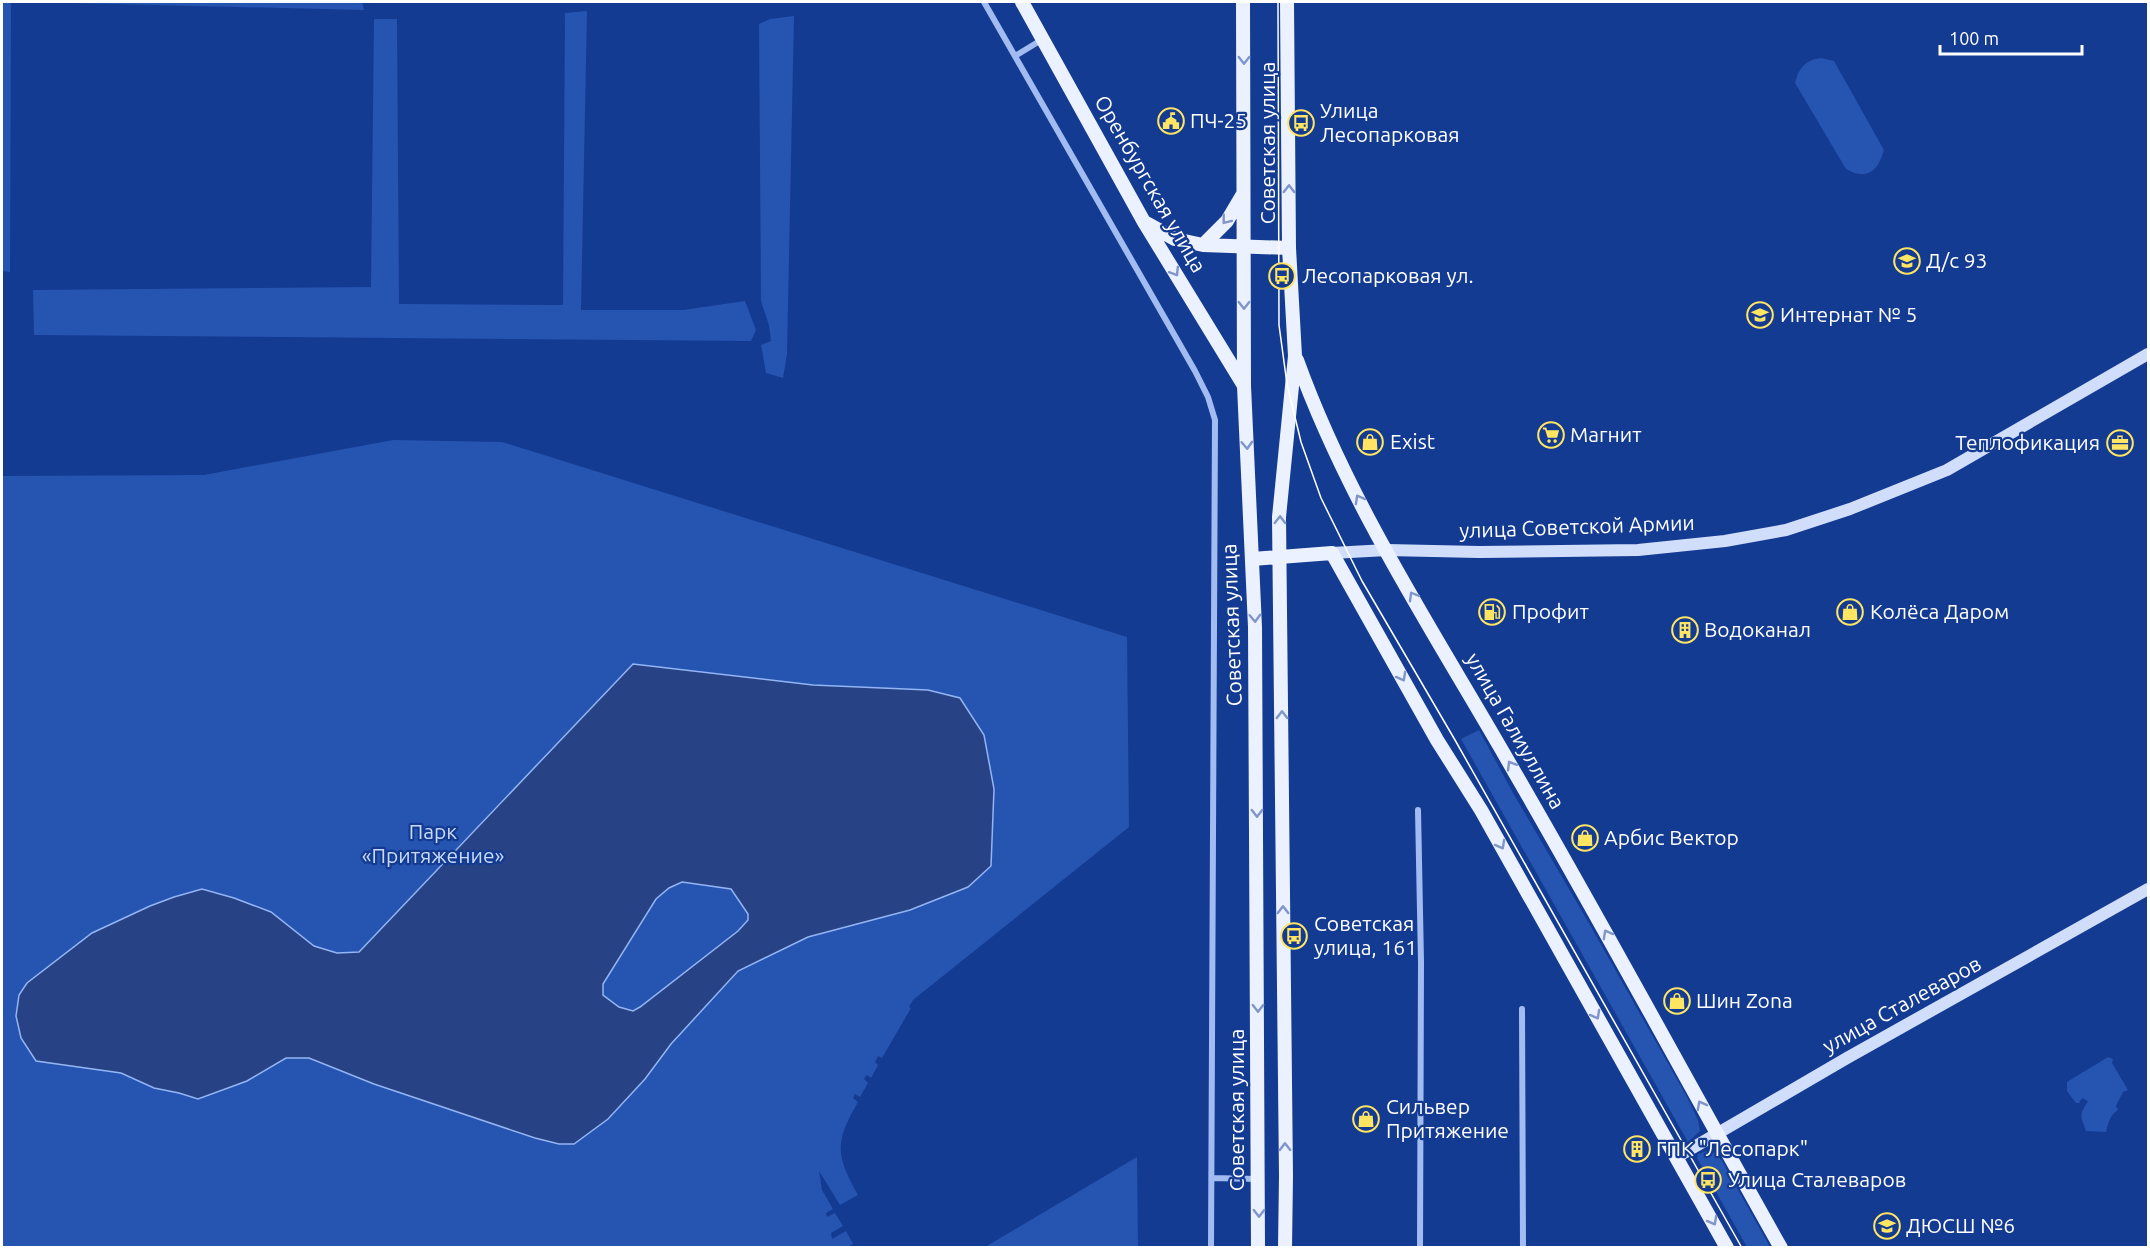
<svg xmlns="http://www.w3.org/2000/svg" width="2150" height="1249" font-family="Ubuntu,sans-serif">
  <style>
    .green { fill: #2654b1 }
    .water { fill: #274385; stroke: #94b5f4; stroke-width: 1.5; fill-rule: evenodd }
    .lines { fill: none; stroke-linecap: round; stroke-linejoin: round }
    .minor { stroke: #a2bcf1; stroke-width: 6 }
    .secondary { stroke: #d0defc; stroke-width: 12 }
    .primary { stroke: #ecf1ff; stroke-width: 14 }
    .tram { stroke: #fff; stroke-width: 1.5 }
    .oneway { stroke: #8096c8 }
    .labels { text-anchor: middle; stroke-width: 4.5; stroke-linejoin: round; paint-order: stroke }
    .poi-label { font-size: 21px; fill: #fff; stroke: #143b92; text-anchor: start }
    .street-label { font-size: 21px; fill: #fff; stroke: #143b92 }
    .park-label { font-size: 21px; fill: #c9dafc; stroke: #143b92 }
  </style>
  <rect width="100%" height="100%" fill="#143b92"/>
  <path class="green" d="M 2,2 L 11,2 L 10,272 L 2,271 Z
    M 32,2 L 362,2 L 364,10 Z
    M 587,11 L 581,310 L 683,310 L 745,301 L 756,330 L 751,341 L 34,335 L 33,290 L 371,287 L 374,19 L 397,19 L 399,304 L 563,305 L 565,13 Z
    M 794,16 L 787,354 L 783,378 L 766,373 L 761,345 L 771,341 L 769,325 L 761,301 L 759,24 L 770,19 Z
    M 1821,58 L 1834,61 L 1884,150 C 1878,171 1867,181 1846,169 L 1795,83 C 1799,68 1805,60 1821,58 Z
    M 393,440 L 502,442 L 1127,637 L 1129,827 L 913,1000 L 909,1007 L 911,1008 L 882,1058 L 878,1056 L 875,1062 L 878,1065 L 871,1078 L 867,1075 L 864,1079 L 868,1083 L 860,1097 L 855,1094 L 853,1098 L 858,1102 C 835,1142 835,1154 858,1195 L 840,1205 L 819,1171 L 822,1190 L 833,1209 L 826,1213 L 827,1217 L 835,1213 L 843,1226 L 831,1233 L 832,1239 L 846,1231 L 853,1244 L 847,1247 L 2,1247 L 2,476 L 204,475 Z
    M 1479,730 L 1513,793 L 1590,925 L 1687,1097 L 1698,1120 L 1700,1131 L 1688,1142 L 1461,739 Z
    M 2108,1057 L 2113,1059 L 2112,1063 L 2128,1090 L 2123,1092 L 2116,1106 L 2118,1110 C 2110,1115 2108,1123 2106,1132 L 2086,1131 C 2081,1115 2078,1117 2088,1101 L 2082,1098 L 2079,1103 L 2076,1103 L 2067,1091 L 2067,1082 Z
    M 1707,1151 L 1716,1153 L 1722,1161 L 1770,1247 L 1747,1247 L 1697,1158 L 1698,1154 Z
    M 1137,1157 L 1138,1247 L 985,1247 Z"/>
  <path class="water" d="M 633,664 L 813,685 L 928,690 L 960,698 L 984,735 L 994,789 L 991,866 L 968,887 L 910,910 L 808,937 L 738,971 L 671,1044 L 645,1079 L 608,1119 L 574,1144 L 559,1144 L 535,1138 L 374,1084 L 309,1058 L 286,1058 L 247,1081 L 198,1099 L 179,1093 L 154,1088 L 121,1073 L 36,1061 L 21,1038 L 16,1016 L 19,995 L 27,983 L 92,933 L 150,906 L 174,897 L 202,889 L 234,898 L 271,912 L 314,946 L 337,953 L 359,952 ZM 682,882 L 731,889 L 748,914 L 748,920 L 738,931 L 640,1007 L 633,1011 L 619,1007 L 603,995 L 603,984 L 656,899 L 669,888 Z"/>
  <g class="lines">
    <path class="minor" d="M 984,2 L 1195,371 L 1208,397 L 1215,420 L 1211,1248
      M 1015,56 L 1043,39
      M 1418,810 L 1421,962 L 1420,1248
      M 1522,1009 L 1523,1248
      M 1212,1178 L 1259,1179"/>
    <path class="secondary" d="M 1332,553 L 1387,550 L 1479,552 L 1638,550 L 1725,541 L 1786,530 L 1850,509 L 1947,470 L 2148,354
      M 1677,1157 L 1847,1058 L 2148,889"/>
    <path class="primary" d="M 1022,2 L 1144,222 L 1243,384
      M 1243,2 L 1244,386 L 1255,627 L 1258,1248
      M 1146,223 L 1175,239 L 1203,245 L 1289,248
      M 1203,245 L 1227,221 L 1243,194
      M 1297,360 C 1350,507 1438,638 1515,773 C 1606,930 1692,1090 1781,1248
      M 1252,559 L 1332,553 L 1437,740 L 1481,810 L 1727,1248
      M 1285,1248 L 1286,1176 L 1279,517 L 1295,356 L 1289,248 L 1287,2"/>
    <path class="tram" d="M 1278,2 L 1279,325 L 1287,384 L 1301,442 L 1321,498 L 1362,581 L 1455,740 L 1742,1248"/>
  </g>
  <defs><path id="oneway-chevron" d="M-2-3.5L2.5 0L-2 3.5" fill="none" stroke-width="1.6" stroke-linecap="round" stroke-linejoin="round" transform="scale(1.5)"/></defs>
  <g class="oneway">
    <use href="#oneway-chevron" transform="translate(1244 60) rotate(90)"/>
    <use href="#oneway-chevron" transform="translate(1289 189) rotate(-90)"/>
    <use href="#oneway-chevron" transform="translate(1226 220) rotate(128)"/>
    <use href="#oneway-chevron" transform="translate(1175 272) rotate(58)"/>
    <use href="#oneway-chevron" transform="translate(1244 305) rotate(90)"/>
    <use href="#oneway-chevron" transform="translate(1247 445) rotate(87)"/>
    <use href="#oneway-chevron" transform="translate(1359 499) rotate(-119)"/>
    <use href="#oneway-chevron" transform="translate(1280 520) rotate(-89)"/>
    <use href="#oneway-chevron" transform="translate(1413 596) rotate(-120)"/>
    <use href="#oneway-chevron" transform="translate(1255 618) rotate(88)"/>
    <use href="#oneway-chevron" transform="translate(1402 677) rotate(61)"/>
    <use href="#oneway-chevron" transform="translate(1282 715) rotate(-90)"/>
    <use href="#oneway-chevron" transform="translate(1511 765) rotate(-121)"/>
    <use href="#oneway-chevron" transform="translate(1257 813) rotate(90)"/>
    <use href="#oneway-chevron" transform="translate(1501 845) rotate(61)"/>
    <use href="#oneway-chevron" transform="translate(1283 910) rotate(-90)"/>
    <use href="#oneway-chevron" transform="translate(1607 934) rotate(-119)"/>
    <use href="#oneway-chevron" transform="translate(1258 1008) rotate(90)"/>
    <use href="#oneway-chevron" transform="translate(1596 1015) rotate(61)"/>
    <use href="#oneway-chevron" transform="translate(1701 1105) rotate(-118)"/>
    <use href="#oneway-chevron" transform="translate(1285 1147) rotate(-91)"/>
    <use href="#oneway-chevron" transform="translate(1259 1213) rotate(90)"/>
    <use href="#oneway-chevron" transform="translate(1713 1221) rotate(61)"/>
  </g>
  <defs>
    <g id="civic-ring" transform="scale(1.35)"><circle r="9.5" fill="#143b92" stroke="#ffe562" stroke-width="1.5"/><path d="M-.6-6.5H3V-4.5H.6V-3L4-1V1h2V6H-6V1h2V-1L-.6-3ZM-1.2 2.5V6h2.4V2.5Z" fill="#ffe562"/></g>
    <g id="bus-ring" transform="scale(1.35)"><circle r="9.5" fill="#143b92" stroke="#ffe562" stroke-width="1.5"/><path d="M-5-6H5V4H4V6H2V4H-2V6H-4V4H-5ZM-3.5-4V0h7V-4ZM-3.5 1.2v1.5H-2V1.2ZM2 1.2v1.5H3.5V1.2Z" fill="#ffe562"/></g>
    <g id="school-ring" transform="scale(1.35)"><circle r="9.5" fill="#143b92" stroke="#ffe562" stroke-width="1.5"/><path d="M0-5L7-2L0 1L-7-2ZM-4 1L0 2.5L4 1V4Q0 6-4 4Z" fill="#ffe562"/></g>
    <g id="supermarket-ring" transform="scale(1.35)"><circle r="9.5" fill="#143b92" stroke="#ffe562" stroke-width="1.5"/><path d="M-6-5.5h2.5l.6 2H6L4.5 2H-2.5L-4.4-4H-6ZM-1.5 3.2a1.3 1.3 0 1 0 .1 0ZM3 3.2a1.3 1.3 0 1 0 .1 0Z" fill="#ffe562"/></g>
    <g id="shop-ring" transform="scale(1.35)"><circle r="9.5" fill="#143b92" stroke="#ffe562" stroke-width="1.5"/><path d="M-5-2.5h2.3a2.7 3.5 0 0 1 5.4 0H5L5.5 6h-11ZM-1.5-2.5h3a1.5 2.3 0 0 0-3 0Z" fill="#ffe562"/></g>
    <g id="office-ring" transform="scale(1.35)"><circle r="9.5" fill="#143b92" stroke="#ffe562" stroke-width="1.5"/><path d="M-6-3h4V-5.5h4V-3h4V5H-6ZM-1-4.5V-3h2v-1.5ZM-6 0V1H6V0Z" fill="#ffe562"/></g>
    <g id="fuel-ring" transform="scale(1.35)"><circle r="9.5" fill="#143b92" stroke="#ffe562" stroke-width="1.5"/><path d="M-5.5-6h7V0h2V4h1.3V-2.5L3-4.5l.8-.8L6-3V5H2.5V1h-1V6h-7ZM-4.2-4.7v3.2H.2V-4.7Z" fill="#ffe562"/></g>
    <g id="building-ring" transform="scale(1.35)"><circle r="9.5" fill="#143b92" stroke="#ffe562" stroke-width="1.5"/><path d="M-4-6H4V6H1V3H-1V6H-4ZM-2.5-4.3h1.7v1.8h-1.7ZM.8-4.3h1.7v1.8H.8ZM-2.5-1h1.7V.8h-1.7ZM.8-1h1.7V.8H.8Z" fill="#ffe562"/></g>
  </defs>
  <g fill-rule="evenodd">
    <use href="#civic-ring" x="1171" y="121"/>
    <use href="#bus-ring" x="1301" y="123"/>
    <use href="#school-ring" x="1907" y="261"/>
    <use href="#bus-ring" x="1282" y="276"/>
    <use href="#school-ring" x="1760" y="315"/>
    <use href="#supermarket-ring" x="1551" y="435"/>
    <use href="#shop-ring" x="1370" y="442"/>
    <use href="#office-ring" x="2120" y="443"/>
    <use href="#fuel-ring" x="1492" y="612"/>
    <use href="#shop-ring" x="1850" y="612"/>
    <use href="#building-ring" x="1685" y="630"/>
    <use href="#shop-ring" x="1585" y="838"/>
    <use href="#bus-ring" x="1294" y="936"/>
    <use href="#shop-ring" x="1677" y="1001"/>
    <use href="#shop-ring" x="1366" y="1119"/>
    <use href="#building-ring" x="1637" y="1149"/>
    <use href="#bus-ring" x="1708" y="1180"/>
    <use href="#school-ring" x="1887" y="1226"/>
  </g>
  <g class="labels">
    <g class="poi-label">
      <text x="1320" y="118">Улица<tspan x="1320" dy="24">Лесопарковая</tspan></text>
      <text x="1190" y="128">ПЧ-25</text>
      <text x="1926" y="268">Д/с 93</text>
      <text x="1302" y="283">Лесопарковая ул.</text>
      <text x="1780" y="322">Интернат № 5</text>
      <text x="1570" y="442">Магнит</text>
      <text x="1390" y="449">Exist</text>
      <text x="2100" y="450" text-anchor="end">Теплофикация</text>
      <text x="1512" y="619">Профит</text>
      <text x="1870" y="619">Колёса Даром</text>
      <text x="1704" y="637">Водоканал</text>
      <text x="1604" y="845">Арбис Вектор</text>
      <text x="1314" y="931">Советская<tspan x="1314" dy="24">улица, 161</tspan></text>
      <text x="1696" y="1008">Шин Zona</text>
      <text x="1386" y="1114">Сильвер<tspan x="1386" dy="24">Притяжение</tspan></text>
      <text x="1656" y="1156">ГПК "Лесопарк"</text>
      <text x="1728" y="1187">Улица Сталеваров</text>
      <text x="1906" y="1233">ДЮСШ №6</text>
    </g>
    <g class="street-label">
      <text transform="translate(1268 143) rotate(-90)" y="7">Советская улица</text>
      <text transform="translate(1150 184) rotate(60)" y="7">Оренбургская улица</text>
      <text transform="translate(1577 527) rotate(-2)" y="7">улица Советской Армии</text>
      <text transform="translate(1232 625) rotate(-92)" y="7">Советская улица</text>
      <text transform="translate(1515 731) rotate(60)" y="7">улица Галиуллина</text>
      <text transform="translate(1902 1005) rotate(-29)" y="7">улица Сталеваров</text>
      <text transform="translate(1237 1110) rotate(-90)" y="7">Советская улица</text>
    </g>
    <g class="park-label">
      <text x="433" y="839">Парк<tspan x="433" dy="24">«Притяжение»</tspan></text>
    </g>
  </g>
  <rect width="2150" height="1249" fill="none" stroke="#ffffff" stroke-width="6"/>
  <path d="M1940 45v9h142v-9" fill="none" stroke="#ffffff" stroke-width="3"/>
  <text x="1949" y="45" font-size="18" fill="#ffffff" stroke="#143b92" stroke-width="4.5" paint-order="stroke">100 m</text>
</svg>
